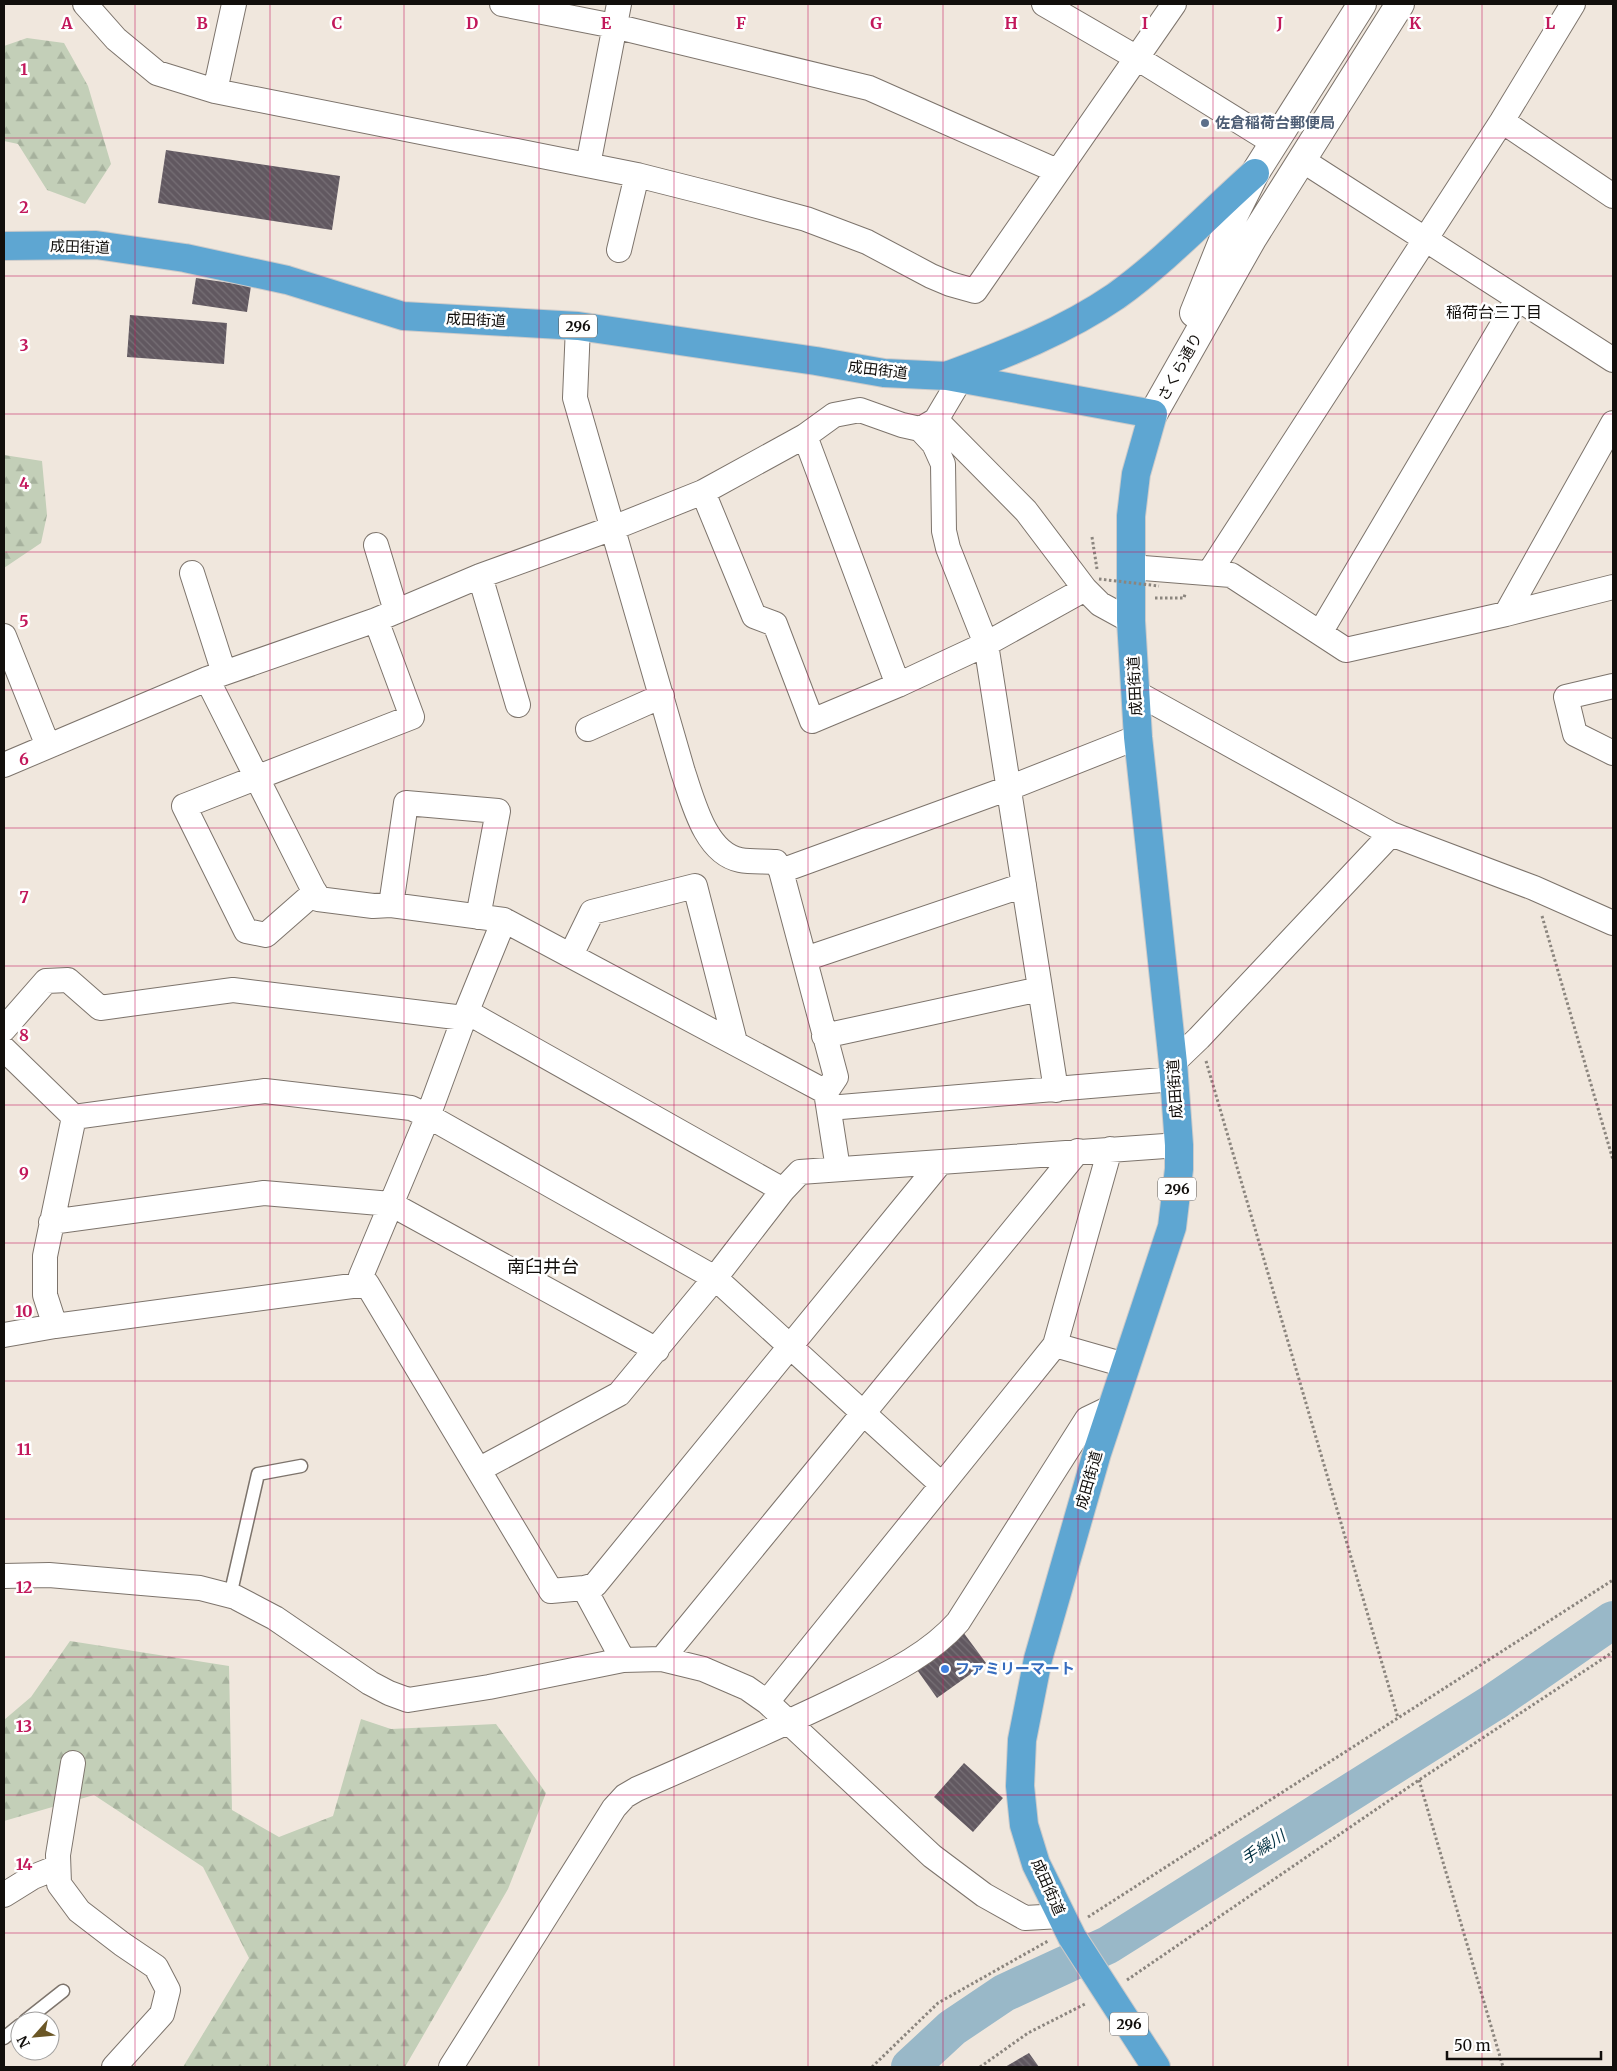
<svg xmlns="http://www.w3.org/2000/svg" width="1617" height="2071" font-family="Merriweather,'Noto Sans JP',serif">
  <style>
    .forest { fill: url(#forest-firs) }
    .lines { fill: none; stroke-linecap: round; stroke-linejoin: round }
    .river { stroke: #99b8c8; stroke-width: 38 }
    .building { fill: url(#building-back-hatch) }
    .service-casing { stroke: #7d746c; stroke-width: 15 }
    .minor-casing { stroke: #7d746c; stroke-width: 26 }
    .tertiary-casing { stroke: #7d746c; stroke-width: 30 }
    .trunk-casing { stroke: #cbcaca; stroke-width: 30 }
    .path { stroke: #8b857e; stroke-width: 3; stroke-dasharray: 2.5 2.5; stroke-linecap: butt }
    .service { stroke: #fff; stroke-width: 12 }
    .minor { stroke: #fff; stroke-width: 24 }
    .tertiary { stroke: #fff; stroke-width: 28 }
    .trunk { stroke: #5ea6d2; stroke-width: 28 }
    .path-bridge { stroke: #8b857e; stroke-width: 3; stroke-dasharray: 2.5 2.5; stroke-linecap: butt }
    .grid { fill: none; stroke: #c2185b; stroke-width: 1; stroke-opacity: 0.55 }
    .service-dot { fill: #5c6f8a; stroke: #fff; stroke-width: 2 }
    .shop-dot { fill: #3f7fe0; stroke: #fff; stroke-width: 2 }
    .labels { text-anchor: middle; stroke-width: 5; stroke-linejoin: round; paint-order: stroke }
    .shield { fill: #fff; stroke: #595755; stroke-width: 1 }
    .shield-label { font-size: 14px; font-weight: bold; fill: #120f0c }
    .service-label { font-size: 15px; font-weight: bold; fill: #4e5e75; stroke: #fff; text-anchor: start }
    .street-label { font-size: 15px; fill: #120f0c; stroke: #fff }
    .shop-label { font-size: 15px; font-weight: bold; fill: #366cbe; stroke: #fff; text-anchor: start }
    .neighbourhood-label { font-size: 16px; fill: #120f0c; stroke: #fff }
    .water-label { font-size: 16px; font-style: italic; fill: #053446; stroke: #fff }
    .quarter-label { font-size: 18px; fill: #120f0c; stroke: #fff }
    .grid-label { font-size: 16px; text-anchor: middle; font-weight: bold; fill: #c2185b; stroke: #fff; stroke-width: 5; stroke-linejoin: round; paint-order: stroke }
  </style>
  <defs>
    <pattern id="forest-firs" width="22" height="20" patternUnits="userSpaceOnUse" patternTransform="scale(1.25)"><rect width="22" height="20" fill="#c3cfb8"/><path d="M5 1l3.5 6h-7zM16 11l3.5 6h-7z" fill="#a6b19d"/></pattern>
    <pattern id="building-back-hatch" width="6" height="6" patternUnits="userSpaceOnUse" patternTransform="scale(1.25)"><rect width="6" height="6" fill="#615860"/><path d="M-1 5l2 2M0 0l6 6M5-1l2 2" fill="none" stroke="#777076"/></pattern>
  </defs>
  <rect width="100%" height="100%" fill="#f0e7dd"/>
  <path class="forest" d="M 27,38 L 64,43 L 88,86 L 111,164 L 85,204 L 47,190 L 18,144 L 4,141 L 4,46 Z
    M 4,455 L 42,461 L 47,515 L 41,543 L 4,568 Z
    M 70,1641 L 229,1666 L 232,1810 L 279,1837 L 333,1816 L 361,1719 L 391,1729 L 496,1724 L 546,1793 L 508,1889 L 405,2067 L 183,2067 L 249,1958 L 203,1867 L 94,1795 L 4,1821 L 4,1720 L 31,1697 Z"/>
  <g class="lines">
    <path class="river" d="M 910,2067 L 952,2028 L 1004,1993 L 1108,1945 L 1494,1702 L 1613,1620"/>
  </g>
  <path class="building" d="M 166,150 L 340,176 L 332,230 L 158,203 Z
    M 196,278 L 251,286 L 247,312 L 192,304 Z
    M 130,315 L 227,323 L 224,364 L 127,357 Z
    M 963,1632 L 986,1663 L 937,1698 L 915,1667 Z
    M 964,1763 L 1003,1798 L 973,1832 L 934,1797 Z
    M 1029,2053 L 1039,2067 L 1005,2067 Z"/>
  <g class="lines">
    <g class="service-casing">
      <path id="service" d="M 230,1596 L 258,1474 L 301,1466
        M 25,2021 L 63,1991
        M 4,2038 L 20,2025"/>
    </g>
    <g class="minor-casing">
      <path id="minor" d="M 85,4 L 116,39 L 157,73 L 215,91 L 637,175 L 720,196 L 806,219 L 867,242 L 931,276 L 950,284 L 975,291 L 1174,4
        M 502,4 L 614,26 L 869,88 L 1057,171
        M 1044,4 L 1137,58 L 1274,143
        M 215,91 L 234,4
        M 1502,121 L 1613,196
        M 1302,160 L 1613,360
        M 588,165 L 619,4
        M 619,250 L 637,175
        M 578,326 L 575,398 L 683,772 C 693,801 705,853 740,860 C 751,862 764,861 776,862 L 781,871
        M 936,420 L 1026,511 L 1085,589 L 1100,604 L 1131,621
        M 924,427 L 936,420 L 961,378
        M 805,436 L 898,685
        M 703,492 L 754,616 L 775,624 L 812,721 L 898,685 L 986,644 L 1085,589
        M 376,545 L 396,611
        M 1131,567 L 1231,575 L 1346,650 L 1506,614 L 1613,587
        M 192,573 L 224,673
        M 1209,573 L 1502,121 L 1573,4
        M 480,576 L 518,705
        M 1506,614 L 1613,423
        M 1320,633 L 1517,300
        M 4,636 L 48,746
        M 207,679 L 318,899 L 373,906 L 391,905 L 504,920 L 826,1092 L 838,1169
        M 1613,686 L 1566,697 L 1575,734 L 1613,753
        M 1135,692 L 1391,834 L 1534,888 L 1613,923
        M 588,729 L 662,696
        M 4,765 L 207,679 L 376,620 L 480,576 L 613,528 L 703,492 L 805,436 L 834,415 L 860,410 L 902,425 L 920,429 L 934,444 L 943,464 L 944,531 L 948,548 L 986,644 L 1056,1090
        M 315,892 L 266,935 L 246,931 L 184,806 L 412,717 L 376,620
        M 391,905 L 406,803 L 498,811 L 478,917
        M 571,955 L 592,912 L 695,886 L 735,1042
        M 805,959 L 1024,885
        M 467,1012 L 783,1190
        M 4,1029 L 46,981 L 68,980 L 100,1008 L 233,990 L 464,1018
        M 824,1036 L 1040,989
        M 4,1049 L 74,1117
        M 1173,1063 L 1199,1038 L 1391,834
        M 826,1092 L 836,1077 L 781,871 L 1009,788 L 1138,737
        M 829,1108 L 1174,1079
        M 74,1117 L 265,1091 L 411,1108 L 428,1116 L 715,1278 L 941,1484
        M 51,1222 L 264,1193 L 391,1204 L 657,1350
        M 367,1284 L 361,1276 L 428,1116 L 464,1018 L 504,920
        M 55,1326 L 45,1295 L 45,1256 L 74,1117
        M 4,1335 L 55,1326 L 367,1284 L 551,1591 L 584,1588 L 623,1660
        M 1055,1345 L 1125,1365
        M 480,1469 L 619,1394 L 715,1278 L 783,1190 L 800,1172 L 1179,1145
        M 4,1576 L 49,1575 L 200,1588 L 235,1597 L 275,1618 L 370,1683 L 389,1693 L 408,1700 L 489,1687 L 623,1660 L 662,1659 L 703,1669 L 747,1688 L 767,1702 L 932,1856 L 984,1895 L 1025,1918 L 1061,1916
        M 584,1588 L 595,1585 L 940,1163
        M 662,1659 L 1078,1151
        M 767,1702 L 1055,1345 L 1110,1149
        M 73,1763 L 58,1855 L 59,1884 L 79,1911 L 122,1944 L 156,1967 L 168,1990 L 162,2014 L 114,2067
        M 4,1895 L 33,1877 L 58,1867
        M 451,2067 L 614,1808 L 625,1796 L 637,1789 C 706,1759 775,1729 843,1696 C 883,1676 927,1657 958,1622 L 1087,1419 L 1112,1407"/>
    </g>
    <g class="tertiary-casing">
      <path id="tertiary" d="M 1194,313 L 1230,223 L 1255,173 L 1362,4
        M 1153,414 L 1252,239 L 1400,4"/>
    </g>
    <g class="trunk-casing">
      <path id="trunk" d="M 4,246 L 96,245 L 185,258 L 287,280 L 403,316 L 578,326 L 816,361 L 884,373 L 947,376 L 1153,414 L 1136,474 L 1131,516 L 1131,621 L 1138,737 L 1173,1063 L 1179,1145 L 1179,1169 L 1172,1227 L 1097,1453 L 1038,1659 L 1022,1740 L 1020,1786 L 1024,1825 L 1036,1864 L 1072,1937 L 1156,2067
        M 949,375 C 1006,354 1065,331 1116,296 C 1166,260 1209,214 1255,173"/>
    </g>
    <path class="path" d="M 1092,537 L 1097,569
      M 1155,598 L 1184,598 L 1185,594
      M 1542,916 L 1613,1160
      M 1206,1061 L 1398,1718
      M 1419,1780 L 1503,2067
      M 1088,1917 L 1613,1580
      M 1127,1980 L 1419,1780 L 1613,1652
      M 872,2067 L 938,2003 L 1048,1941
      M 980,2067 L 1028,2033 L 1087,2003"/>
    <use href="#service" class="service"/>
    <use href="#minor" class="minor"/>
    <use href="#tertiary" class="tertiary"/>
    <use href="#trunk" class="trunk"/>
    <path class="path-bridge" d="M 1099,579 L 1159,586"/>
  </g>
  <path class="grid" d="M 135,4 L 135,2067M 270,4 L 270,2067M 404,4 L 404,2067M 539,4 L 539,2067M 674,4 L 674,2067M 808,4 L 808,2067M 943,4 L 943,2067M 1078,4 L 1078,2067M 1213,4 L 1213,2067M 1348,4 L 1348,2067M 1482,4 L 1482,2067M 4,138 L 1613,138M 4,276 L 1613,276M 4,414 L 1613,414M 4,552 L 1613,552M 4,690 L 1613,690M 4,828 L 1613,828M 4,966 L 1613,966M 4,1105 L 1613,1105M 4,1243 L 1613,1243M 4,1381 L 1613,1381M 4,1519 L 1613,1519M 4,1657 L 1613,1657M 4,1795 L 1613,1795M 4,1933 L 1613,1933"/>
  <circle class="service-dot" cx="1205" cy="123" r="5"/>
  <circle class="shop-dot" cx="945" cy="1669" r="5"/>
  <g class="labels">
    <g class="shield">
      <rect x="559" y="314.5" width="38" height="23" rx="4"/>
      <rect x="1158" y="1177.5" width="38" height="23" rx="4"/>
      <rect x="1110" y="2012.5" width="38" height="23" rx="4"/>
    </g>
    <g class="shield-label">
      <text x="578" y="331">296</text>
      <text x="1177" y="1194">296</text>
      <text x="1129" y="2029">296</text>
    </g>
    <g class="service-label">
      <text x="1215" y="128">佐倉稲荷台郵便局</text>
    </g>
    <g class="street-label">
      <text transform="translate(80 247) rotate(2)" y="5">成田街道</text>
      <text transform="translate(476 320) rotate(3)" y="5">成田街道</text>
      <text transform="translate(1180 367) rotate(-61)" y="5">さくら通り</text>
      <text transform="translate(878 370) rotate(7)" y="5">成田街道</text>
      <text transform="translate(1135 686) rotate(-93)" y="5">成田街道</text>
      <text transform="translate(1175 1089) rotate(-94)" y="5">成田街道</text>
      <text transform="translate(1089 1480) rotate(-74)" y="5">成田街道</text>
      <text transform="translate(1048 1887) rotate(66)" y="5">成田街道</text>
    </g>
    <g class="shop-label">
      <text x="955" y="1674">ファミリーマート</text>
    </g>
    <g class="neighbourhood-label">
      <text x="1494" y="318">稲荷台三丁目</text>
    </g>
    <g class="water-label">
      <text transform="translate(1263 1847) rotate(-32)" y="6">手繰川</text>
    </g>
    <g class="quarter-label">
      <text x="543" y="1273">南臼井台</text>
    </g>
  </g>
  <g class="grid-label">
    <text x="67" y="29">A</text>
    <text x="202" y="29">B</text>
    <text x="337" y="29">C</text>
    <text x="472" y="29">D</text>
    <text x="606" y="29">E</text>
    <text x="741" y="29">F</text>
    <text x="876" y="29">G</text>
    <text x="1011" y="29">H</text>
    <text x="1145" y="29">I</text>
    <text x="1280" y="29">J</text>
    <text x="1415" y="29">K</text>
    <text x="1550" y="29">L</text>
    <text x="24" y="75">1</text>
    <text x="24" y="213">2</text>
    <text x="24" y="351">3</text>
    <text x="24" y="489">4</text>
    <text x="24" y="627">5</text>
    <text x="24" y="765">6</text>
    <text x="24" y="903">7</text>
    <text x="24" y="1041">8</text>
    <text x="24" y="1179">9</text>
    <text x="24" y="1317">10</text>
    <text x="24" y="1455">11</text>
    <text x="24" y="1593">12</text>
    <text x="24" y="1732">13</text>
    <text x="24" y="1870">14</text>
  </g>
  <rect width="1617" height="2071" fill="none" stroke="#120f0c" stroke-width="10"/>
  <g transform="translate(35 2036) rotate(243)"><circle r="24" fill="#ffffff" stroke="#a09f9e"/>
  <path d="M0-4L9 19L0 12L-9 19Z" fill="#6b5726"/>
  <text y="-8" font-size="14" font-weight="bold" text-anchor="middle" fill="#120f0c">N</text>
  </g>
  <path d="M1447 2051v8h154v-8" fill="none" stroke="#120f0c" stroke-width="2.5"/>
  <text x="1454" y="2051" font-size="15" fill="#120f0c" stroke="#ffffff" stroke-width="4" paint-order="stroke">50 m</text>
</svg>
